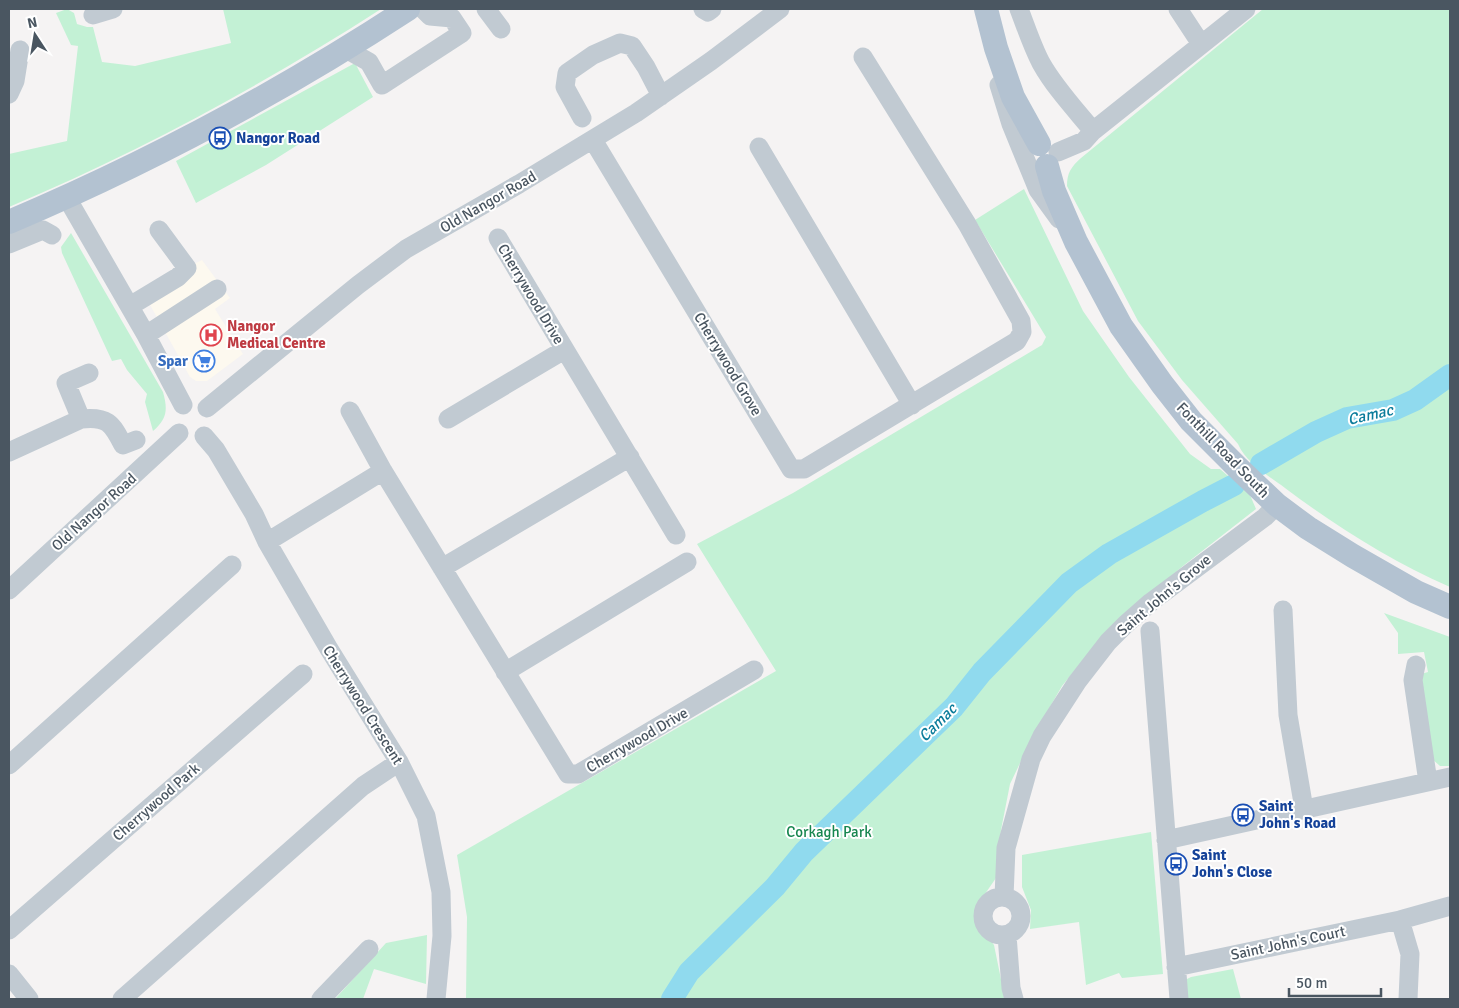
<svg xmlns="http://www.w3.org/2000/svg" width="1459" height="1008" font-family="Signika,sans-serif">
  <style>
    .commercial { fill: #fdf9ef }
    .green { fill: #c3f1d5 }
    .lines { fill: none; stroke-linecap: round; stroke-linejoin: round }
    .river { stroke: #90daee; stroke-width: 22 }
    .minor { stroke: #c1cad2; stroke-width: 19 }
    .major { stroke: #b3c2d1; stroke-width: 24 }
    .labels { text-anchor: middle; stroke-width: 4; stroke-linejoin: round; paint-order: stroke }
    .transit-label { font-size: 15px; font-weight: bold; fill: #164399; stroke: #fff; text-anchor: start }
    .street-label { font-size: 15px; fill: #4a5661; stroke: #fff }
    .health-label { font-size: 15px; font-weight: bold; fill: #be3a42; stroke: #fff; text-anchor: start }
    .shop-label { font-size: 15px; font-weight: bold; fill: #366cbe; stroke: #fff; text-anchor: end }
    .park-label { font-size: 15px; fill: #17864f; stroke: #fff }
    .water-label { font-size: 16px; font-style: italic; fill: #0c7c9b; stroke: #fff }
  </style>
  <rect width="100%" height="100%" fill="#f5f3f3"/>
  <path class="commercial" d="M 202,260 L 230,298 L 215,309 L 243,354 L 207,381 L 196,381 L 190,377 L 149,303 L 194,264 Z"/>
  <path class="green" d="M 67,9 L 74,13 L 77,24 L 87,27 L 93,27 L 102,62 L 135,66 L 231,43 L 223,9 L 381,9 C 263,85 139,152 9,207 L 9,154 L 67,141 L 78,46 L 71,45 L 56,13 Z
    M 1263,9 L 1450,9 L 1450,587 C 1391,561 1337,527 1285,488 C 1269,476 1246,463 1238,444 L 1182,380 L 1138,321 L 1067,186 C 1067,173 1071,167 1081,158 Z
    M 355,63 L 373,97 L 266,165 L 196,203 L 176,161 Z
    M 1024,189 L 1083,311 L 1129,377 L 1190,454 L 1211,469 L 1220,469 L 1250,495 L 1256,509 L 1183,566 L 1109,628 L 1062,686 L 1032,738 L 1010,784 L 1001,830 L 996,878 L 978,904 L 985,933 L 994,945 L 1005,999 L 466,999 L 467,917 L 457,855 L 776,671 L 697,544 L 793,493 L 1042,345 L 1046,337 L 975,220 Z
    M 71,233 L 163,392 C 168,410 167,419 153,431 L 145,402 L 147,394 L 127,370 L 121,359 L 112,361 L 62,253 L 61,247 Z
    M 1384,613 L 1450,637 L 1450,766 L 1440,766 L 1431,758 L 1421,674 L 1428,672 L 1424,652 L 1398,654 L 1398,633 Z
    M 1151,832 L 1163,974 L 1122,978 L 1119,973 L 1086,985 L 1079,922 L 1030,929 L 1031,910 L 1022,887 L 1022,855 Z
    M 427,935 L 426,984 L 374,969 L 363,999 L 335,999 L 386,943 Z
    M 1233,969 L 1241,999 L 1187,999 L 1185,980 L 1191,977 Z"/>
  <g class="lines">
    <path class="river" d="M 1261,464 L 1316,432 L 1347,418 L 1393,410 L 1415,400 L 1450,375
      M 672,999 L 689,972 L 775,887 L 804,852 L 954,707 L 982,672 L 1069,583 L 1109,554 L 1203,501 L 1234,485"/>
    <path class="minor" d="M 486,9 L 501,29
      M 703,9 L 708,12 L 712,9
      M 1019,9 C 1026,27 1032,46 1041,63 C 1055,88 1075,109 1093,131
      M 1178,9 L 1201,44
      M 93,15 L 113,9
      M 346,49 L 369,62 L 382,85 L 462,33 L 452,18 L 430,16 L 423,9
      M 999,85 L 1011,124 L 1038,190 L 1059,219
      M 9,94 L 15,81 L 20,50
      M 582,118 L 565,87 L 567,73 L 593,55 L 620,43 L 632,46 L 646,67 L 661,96
      M 593,140 L 791,469 L 804,469 L 1017,341 L 1022,332 L 1021,321 L 967,224 L 863,57
      M 759,147 L 912,405
      M 1058,152 L 1084,141 L 1093,131 L 1246,9
      M 67,198 L 146,335 L 183,405
      M 498,238 L 676,535
      M 9,244 L 43,230 L 52,235
      M 130,306 L 178,277 L 187,268 L 159,230
      M 146,335 L 217,289
      M 207,408 L 358,285 L 406,249 L 519,184 L 636,113 L 711,61 L 780,9
      M 350,411 L 383,471 L 568,774 L 578,774 L 754,670
      M 81,419 C 107,416 112,423 123,445 L 136,440
      M 448,419 L 564,350
      M 204,436 L 216,450 L 254,514 L 267,542 L 329,649 L 399,762 L 426,816 L 441,892 L 442,936 L 436,999
      M 9,452 L 81,419 L 66,383 L 89,373
      M 267,542 L 383,471
      M 442,568 L 630,457
      M 9,590 L 179,433
      M 1283,610 L 1288,715 L 1304,809
      M 1150,631 L 1179,999
      M 1416,665 L 1413,680 L 1428,782
      M 505,672 L 687,562
      M 9,765 L 232,565
      M 1166,840 L 1450,777
      M983 916a19 19 0 1 1 38 0a19 19 0 1 1-38 0Z
      M 1004,897 L 1006,848 L 1031,759 L 1042,736 L 1077,682 L 1108,642 L 1126,624 L 1151,602 L 1265,517 L 1277,505
      M 1400,920 L 1410,954 L 1408,999
      M 9,930 L 303,674
      M 1007,935 L 1011,988 L 1014,999
      M 1176,967 L 1400,920 L 1450,906
      M 9,974 L 29,999
      M 122,999 L 363,786 L 399,762
      M 321,999 L 369,949"/>
    <path class="major" d="M 986,9 L 996,48 L 1013,97 L 1039,144
      M 1047,166 L 1054,191 L 1076,242 L 1121,326 L 1162,384 L 1191,421 L 1238,468 L 1277,505 L 1308,528 L 1353,556 L 1416,592 L 1450,607
      M 9,222 C 148,163 281,92 408,9"/>
  </g>
  <defs>
    <g id="bus-ring" transform="scale(1.125)"><circle r="9.5" fill="#fff" stroke="#1a4fb4" stroke-width="1.5"/><path d="M-5-6H5V4H4V6H2V4H-2V6H-4V4H-5ZM-3.5-4V0h7V-4ZM-3.5 1.2v1.5H-2V1.2ZM2 1.2v1.5H3.5V1.2Z" fill="#1a4fb4"/></g>
    <g id="hospital-ring" transform="scale(1.125)"><circle r="9.5" fill="#fff" stroke="#e0444e" stroke-width="1.5"/><path d="M-5-5h3v3.5h4V-5h3V5h-3V1.5h-4V5h-3Z" fill="#e0444e"/></g>
    <g id="supermarket-ring" transform="scale(1.125)"><circle r="9.5" fill="#fff" stroke="#3f7fe0" stroke-width="1.5"/><path d="M-6-5.5h2.5l.6 2H6L4.5 2H-2.5L-4.4-4H-6ZM-1.5 3.2a1.3 1.3 0 1 0 .1 0ZM3 3.2a1.3 1.3 0 1 0 .1 0Z" fill="#3f7fe0"/></g>
  </defs>
  <g fill-rule="evenodd">
    <use href="#bus-ring" x="220" y="138"/>
    <use href="#hospital-ring" x="211" y="335"/>
    <use href="#supermarket-ring" x="204" y="361"/>
    <use href="#bus-ring" x="1243" y="815"/>
    <use href="#bus-ring" x="1176" y="864"/>
  </g>
  <g class="labels">
    <g class="transit-label">
      <text x="236" y="143">Nangor Road</text>
      <text x="1259" y="811">Saint<tspan x="1259" dy="17">John's Road</tspan></text>
      <text x="1192" y="860">Saint<tspan x="1192" dy="17">John's Close</tspan></text>
    </g>
    <g class="street-label">
      <text transform="translate(488 202) rotate(-30)" y="5">Old Nangor Road</text>
      <text transform="translate(531 294) rotate(59)" y="5">Cherrywood Drive</text>
      <text transform="translate(728 364) rotate(59)" y="5">Cherrywood Grove</text>
      <text transform="translate(1223 450) rotate(46)" y="5">Fonthill Road South</text>
      <text transform="translate(94 512) rotate(-42)" y="5">Old Nangor Road</text>
      <text transform="translate(1164 595) rotate(-40)" y="5">Saint John's Grove</text>
      <text transform="translate(363 705) rotate(58)" y="5">Cherrywood Crescent</text>
      <text transform="translate(637 740) rotate(-30)" y="5">Cherrywood Drive</text>
      <text transform="translate(156 802) rotate(-41)" y="5">Cherrywood Park</text>
      <text transform="translate(1288 943) rotate(-12)" y="5">Saint John's Court</text>
    </g>
    <g class="health-label">
      <text x="227" y="331">Nangor<tspan x="227" dy="17">Medical Centre</tspan></text>
    </g>
    <g class="shop-label">
      <text x="188" y="366">Spar</text>
    </g>
    <g class="park-label">
      <text x="829" y="837">Corkagh Park</text>
    </g>
    <g class="water-label">
      <text transform="translate(1370 414) rotate(-13)" y="6">Camac</text>
      <text transform="translate(937 722) rotate(-45)" y="6">Camac</text>
    </g>
  </g>
  <rect width="1459" height="1008" fill="none" stroke="#4a5661" stroke-width="20"/>
  <g transform="translate(35 35) rotate(348)" stroke="#ffffff" stroke-width="4" paint-order="stroke">
  <path d="M0-4L9 19L0 12L-9 19Z" fill="#4a5661"/>
  <text y="-8" font-size="14" font-weight="bold" text-anchor="middle" fill="#4a5661">N</text>
  </g>
  <path d="M1289 988v8h92v-8" fill="none" stroke="#4a5661" stroke-width="2.5"/>
  <text x="1296" y="988" font-size="15" fill="#4a5661" stroke="#ffffff" stroke-width="4" paint-order="stroke">50 m</text>
</svg>
